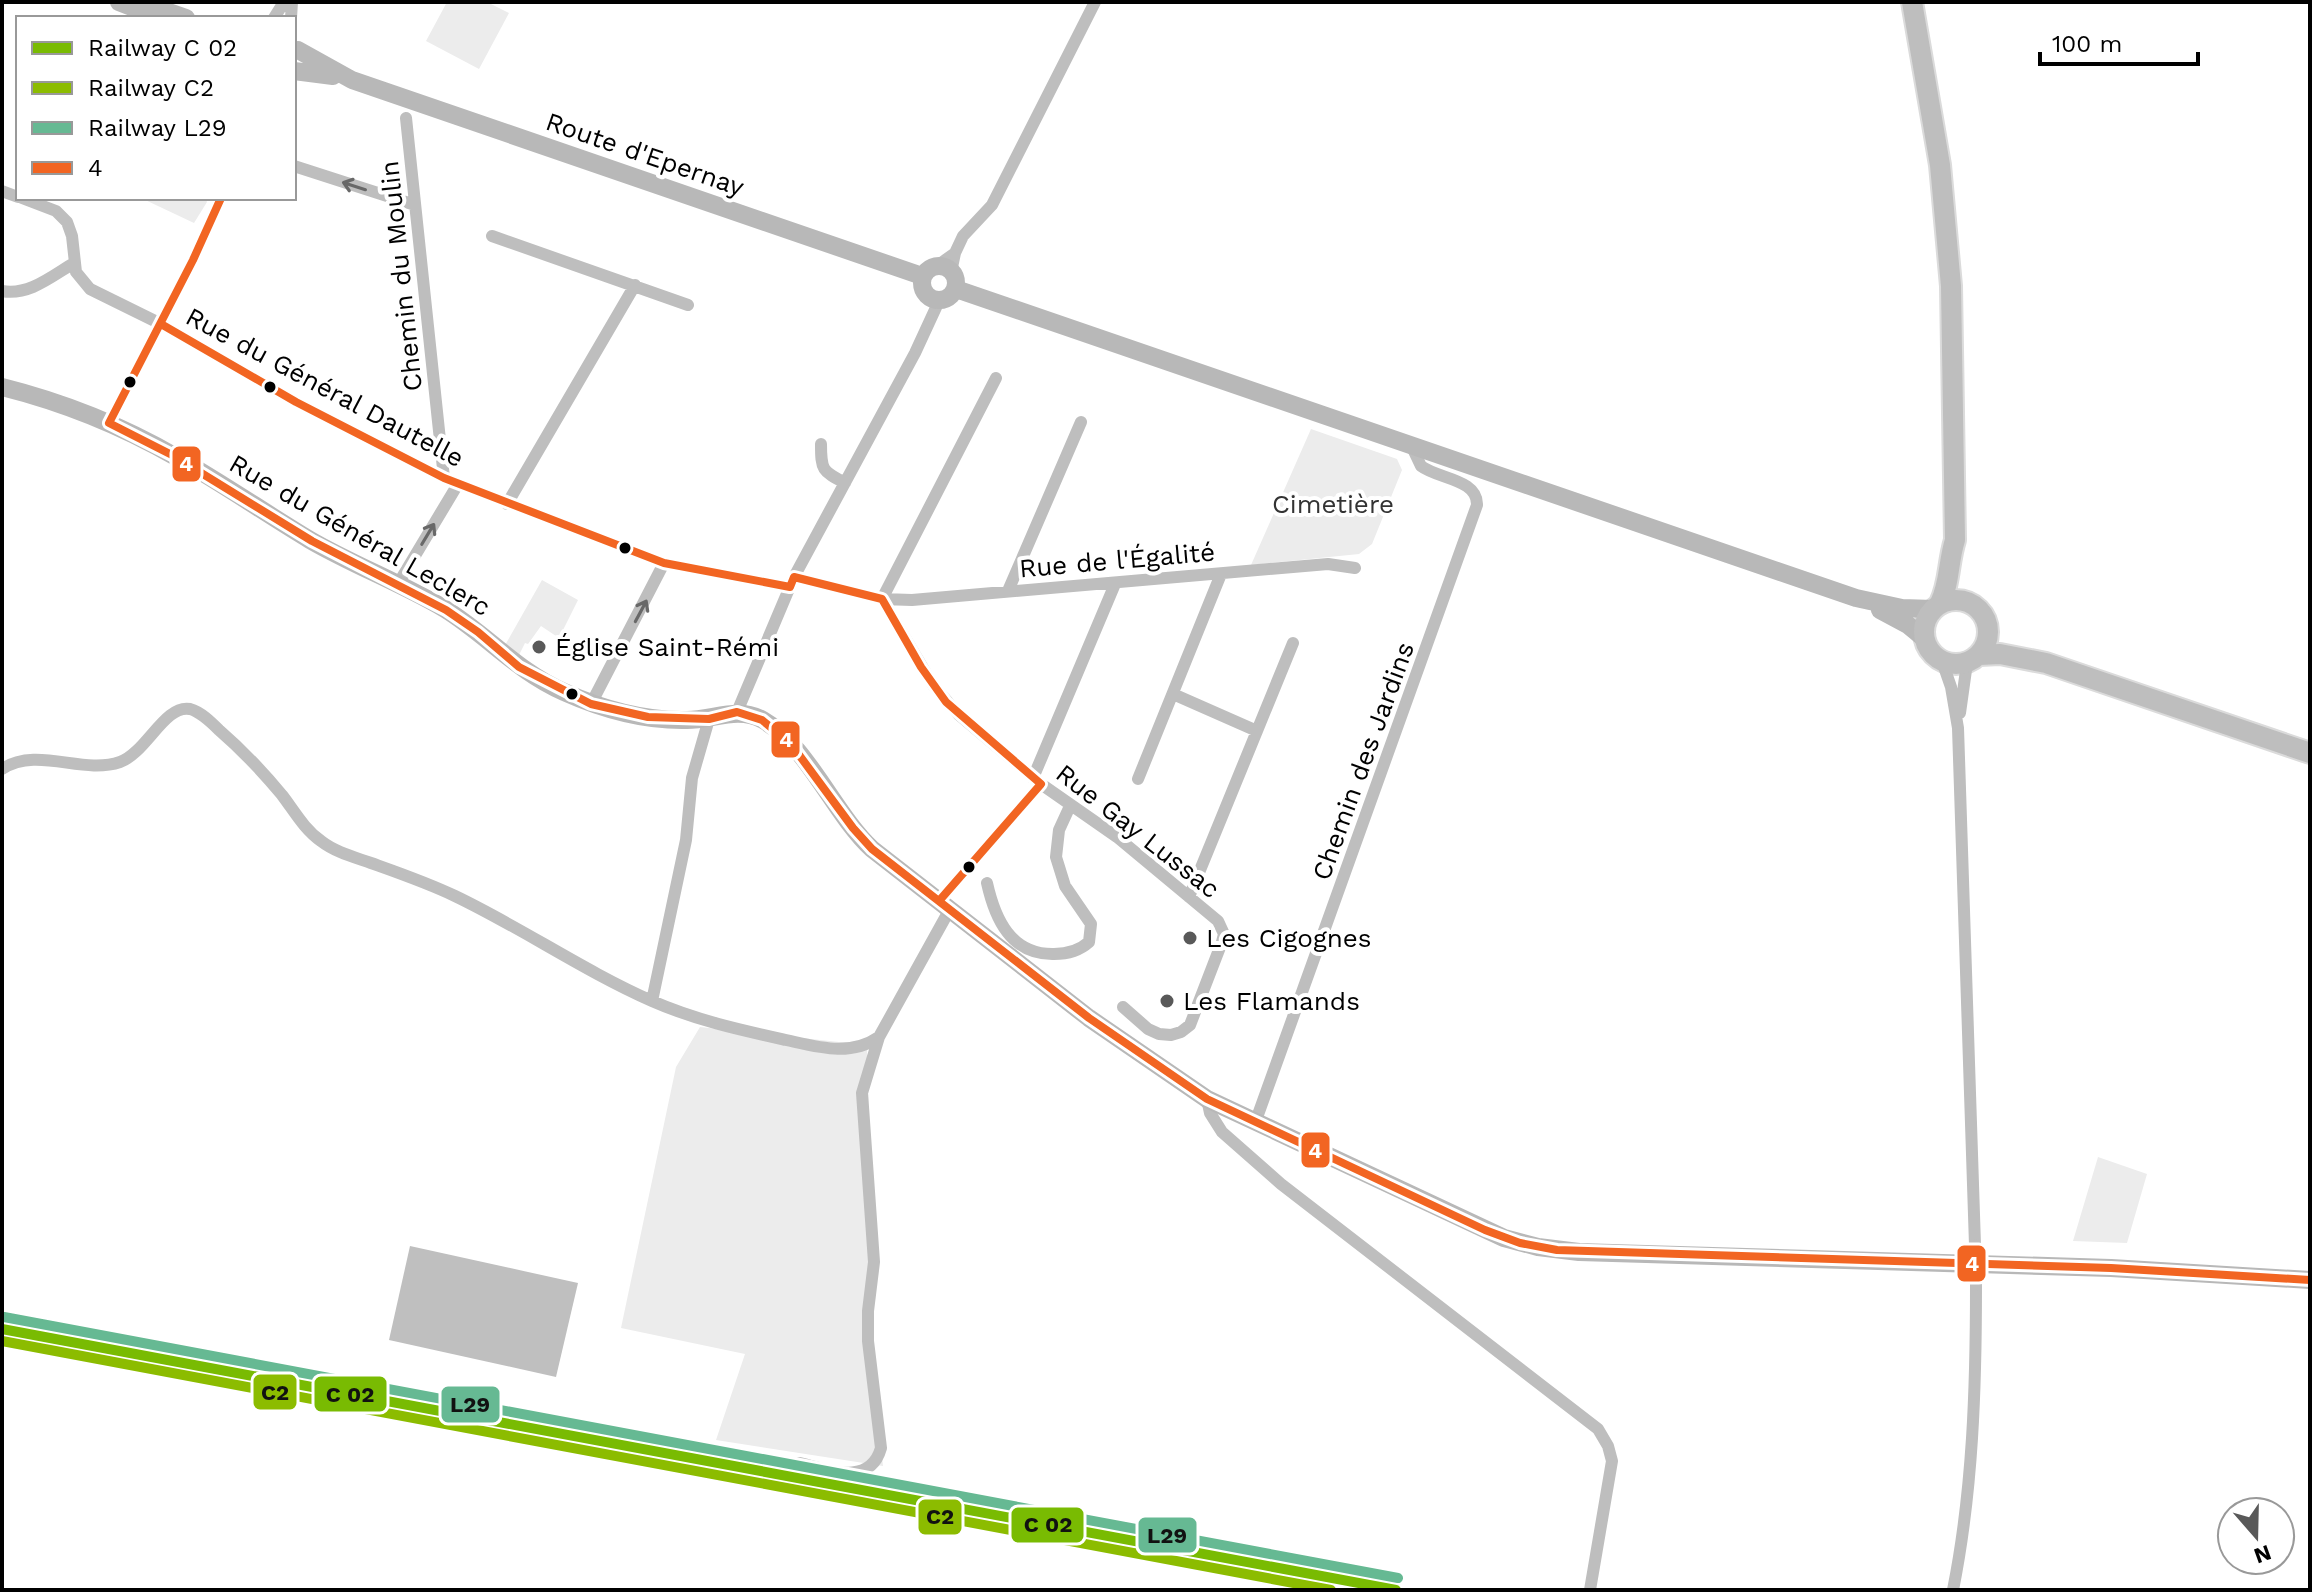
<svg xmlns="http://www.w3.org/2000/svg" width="2312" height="1592" font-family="'Work Sans',sans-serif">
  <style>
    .green { fill: #ececec }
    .water { fill: #bfbfbf }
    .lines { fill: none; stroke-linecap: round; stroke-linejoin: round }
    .primary-casing { stroke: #dbdbdb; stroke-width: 24 }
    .street { stroke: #bebebe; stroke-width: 12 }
    .secondary { stroke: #b8b8b8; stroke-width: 18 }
    .primary { stroke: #bebebe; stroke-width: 20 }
    .street-bridge { stroke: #bebebe; stroke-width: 12 }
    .bus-1-casing { stroke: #fff; stroke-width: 14 }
    .bus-1 { stroke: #f26522; stroke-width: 8 }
    .rail-1-casing { stroke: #fff; stroke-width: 16 }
    .rail-2-casing { stroke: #fff; stroke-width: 16 }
    .rail-3-casing { stroke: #fff; stroke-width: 16 }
    .rail-1 { stroke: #79bb02; stroke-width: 10 }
    .rail-2 { stroke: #8cbc00; stroke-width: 10 }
    .rail-3 { stroke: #66b993; stroke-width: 10 }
    .oneway { stroke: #686868 }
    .bus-dot { fill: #000; stroke: #fff; stroke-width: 3 }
    .poi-dot { fill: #595959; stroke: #fff; stroke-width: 3 }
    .labels { text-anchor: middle; stroke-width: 8; stroke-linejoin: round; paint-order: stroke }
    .street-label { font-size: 26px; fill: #000; stroke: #fff }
    .park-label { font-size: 26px; fill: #333; stroke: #fff }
    .poi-label { font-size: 26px; fill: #000; stroke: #fff; text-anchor: start }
    .line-badge { stroke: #fff; stroke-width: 3 }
    .badge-label { font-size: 22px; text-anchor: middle; font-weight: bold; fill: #fff }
    .pale-badge-label { font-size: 22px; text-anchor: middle; font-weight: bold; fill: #111 }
  </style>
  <rect width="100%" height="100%" fill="#fff"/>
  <path class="green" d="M 447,2 L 487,2 L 509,13 L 479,69 L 426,41 Z
    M 141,198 L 205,198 L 207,202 L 194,223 Z
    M 1311,429 L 1397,459 L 1402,470 L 1372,544 L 1359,554 L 1251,565 Z
    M 542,580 L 578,600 L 559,638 L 541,626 L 528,644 L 525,643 L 519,655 L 504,647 Z
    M 700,1027 L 867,1045 L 875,1390 L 883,1466 L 716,1440 L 745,1354 L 621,1328 L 676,1067 Z
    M 2098,1157 L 2147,1174 L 2127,1243 L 2073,1241 Z"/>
  <path class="water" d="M 410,1246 L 578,1283 L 556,1377 L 389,1340 Z"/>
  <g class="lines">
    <g class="primary-casing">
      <path id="primary" d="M 1912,2 L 1940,165 L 1951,286 L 1955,540 C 1948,562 1950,583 1940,603
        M1924 632a32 32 0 1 1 64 0a32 32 0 1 1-64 0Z
        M 1979,655 L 2000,654 L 2046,663 L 2310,753"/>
    </g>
    <path class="street" d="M 274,18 L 284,2
      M 291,18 L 292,2
      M 406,118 L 444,478
      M 294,166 L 415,205
      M 2,191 L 18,197
      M 22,198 L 56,211 L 67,222 L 72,236 L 76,272 L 90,289 L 161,324 L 296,402 L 444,478 L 664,563 L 790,587
      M 492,236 L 688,305
      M 955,253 L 963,236 L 992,205 L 1095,2
      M 937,266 L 955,253 L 951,272
      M 2,291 C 29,296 52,276 74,263
      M 996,378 L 882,599 L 912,600 L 1328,564 L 1355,568
      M 109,423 L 193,260 L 221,198
      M 821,444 C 821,470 822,471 845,483
      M 507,504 L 635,285
      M 794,577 L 882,599 L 933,685 L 959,715 L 1041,784 L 1117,837 L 1218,921 L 1224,934 L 1222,942 L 1190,1025 L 1181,1032 L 1171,1035 L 1159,1034 L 1148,1029 L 1123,1007
      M 398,584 L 458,484
      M 1008,591 L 1081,422
      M 1942,661 L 1951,687 L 1958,728 L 1975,1245
      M 1173,694 L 1257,731
      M 591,704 L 664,563
      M 737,712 L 794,577 L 915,353 L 939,301
      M 1960,713 L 1967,663
      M 2,769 C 38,746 82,775 120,762 C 146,753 165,704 190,709 C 201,712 211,722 219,730 C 242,750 263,772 282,795 C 295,812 304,829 321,841 C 335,852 354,857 371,863 C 399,873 428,883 455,896 C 522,928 584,971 652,1001 C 695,1020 741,1030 786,1040 C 818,1047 850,1057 879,1037
      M 1033,778 L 1115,584
      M 1138,779 L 1221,574
      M 987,883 C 995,919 1011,955 1054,954 C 1067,954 1079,951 1089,942 L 1091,924 L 1065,886 L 1056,857 L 1059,830 L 1070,806
      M 1189,897 L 1293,643
      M 939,901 L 1041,784
      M 652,1001 L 686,840 L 692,778 L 709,719
      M 1207,1099 L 1210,1113 L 1222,1132 L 1281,1184 L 1598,1429 L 1608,1446 L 1612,1461 L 1590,1590
      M 1255,1123 L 1477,505 C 1478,479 1438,479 1421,466 L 1411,445
      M 800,1463 C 828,1470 870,1487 881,1448 L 868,1341 L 868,1311 L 874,1262 L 862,1093 L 879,1037 L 950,909
      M 1953,1590 C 1973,1490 1976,1387 1976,1285"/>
    <path class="secondary" d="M 119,2 L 150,14
      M 140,2 L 186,18
      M 298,50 L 352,80 L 922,276
      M 294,71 L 333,76
      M922 283a17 17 0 1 1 34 0a17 17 0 1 1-34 0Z
      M 956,289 L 1856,598 L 1902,608 L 1933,609
      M 2,387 C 62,402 122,426 176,457 C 222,483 265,513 310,540 C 353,565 401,583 445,609 C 487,635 518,672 564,692 C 602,709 644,721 687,720 C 713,720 738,706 763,720 C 807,745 834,814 872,849 L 1089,1018 L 1207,1099 L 1504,1238 L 1538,1247 L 1579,1252 L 2111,1268 L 2310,1280
      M 1880,610 L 1908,625 L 1925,639"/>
    <use href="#primary" class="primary"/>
    <path class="street-bridge" d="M 1975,1245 L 1976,1285"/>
    <g class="bus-1-casing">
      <path id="bus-1" d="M 221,198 L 193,260 L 109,423 L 172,455 L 312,541 L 446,610 L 478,632 L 519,667 L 591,704 L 648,717 L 709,719 L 737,712 L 762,720 L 791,744 L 853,828 L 872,849 L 1089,1018 L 1207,1099 L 1485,1230 L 1520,1243 L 1557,1250 L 2111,1268 L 2310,1280
        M 161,324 L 296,402 L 444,478 L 664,563 L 790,587 L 794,577 L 882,599 L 921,667 L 946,702 L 1041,784 L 939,901"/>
    </g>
    <use href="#bus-1" class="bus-1"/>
    <g class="rail-1-casing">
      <path id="rail-1" d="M 2,1329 L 1396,1590"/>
    </g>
    <g class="rail-2-casing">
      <path id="rail-2" d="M 2,1341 L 1331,1590"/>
    </g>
    <g class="rail-3-casing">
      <path id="rail-3" d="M 4,1317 L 1398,1578"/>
    </g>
    <use href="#rail-1" class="rail-1"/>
    <use href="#rail-2" class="rail-2"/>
    <use href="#rail-3" class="rail-3"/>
  </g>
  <defs><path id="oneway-shaft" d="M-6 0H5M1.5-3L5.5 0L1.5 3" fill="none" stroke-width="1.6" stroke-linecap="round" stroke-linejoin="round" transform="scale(2)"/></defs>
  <g class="oneway">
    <use href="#oneway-shaft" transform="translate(354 186) rotate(-162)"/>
    <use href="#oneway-shaft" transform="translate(428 534) rotate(-59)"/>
    <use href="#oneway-shaft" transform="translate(641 611) rotate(-62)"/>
  </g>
  <g class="bus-dot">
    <circle cx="130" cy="382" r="7"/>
    <circle cx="270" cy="387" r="7"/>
    <circle cx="625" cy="548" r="7"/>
    <circle cx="572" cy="694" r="7"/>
    <circle cx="969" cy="867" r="7"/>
  </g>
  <g class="poi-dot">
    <circle cx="539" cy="647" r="8"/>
    <circle cx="1190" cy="938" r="8"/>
    <circle cx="1167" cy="1001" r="8"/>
  </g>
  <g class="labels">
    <g class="street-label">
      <text transform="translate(645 154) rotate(19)" y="9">Route d'Epernay</text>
      <text transform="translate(401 276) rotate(-96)" y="9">Chemin du Moulin</text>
      <text transform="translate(325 387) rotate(28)" y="9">Rue du Général Dautelle</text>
      <text transform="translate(360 535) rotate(30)" y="9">Rue du Général Leclerc</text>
      <text transform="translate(1117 560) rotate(-5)" y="9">Rue de l'Égalité</text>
      <text transform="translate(1363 761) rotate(-70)" y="9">Chemin des Jardins</text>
      <text transform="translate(1138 831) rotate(38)" y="9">Rue Gay Lussac</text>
    </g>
    <g class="park-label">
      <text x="1333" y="513">Cimetière</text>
    </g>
    <g class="poi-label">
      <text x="555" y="656">Église Saint-Rémi</text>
      <text x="1206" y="947">Les Cigognes</text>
      <text x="1183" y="1010">Les Flamands</text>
    </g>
  </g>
  <g class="line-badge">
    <rect x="171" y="445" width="31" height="38" rx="8" fill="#f26522"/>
    <rect x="770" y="720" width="31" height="39" rx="8" fill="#f26522"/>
    <rect x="1300" y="1131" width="31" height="38" rx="8" fill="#f26522"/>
    <rect x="1956" y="1244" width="31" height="39" rx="8" fill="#f26522"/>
    <rect x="252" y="1373" width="46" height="38" rx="8" fill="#8cbc00"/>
    <rect x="313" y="1375" width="75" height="38" rx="8" fill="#79bb02"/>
    <rect x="440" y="1385" width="61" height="39" rx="8" fill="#66b993"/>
    <rect x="917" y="1498" width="46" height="38" rx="8" fill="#8cbc00"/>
    <rect x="1010" y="1506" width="75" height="38" rx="8" fill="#79bb02"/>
    <rect x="1137" y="1516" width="61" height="38" rx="8" fill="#66b993"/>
  </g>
  <g class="badge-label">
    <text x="186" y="471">4</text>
    <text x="786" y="747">4</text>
    <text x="1315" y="1158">4</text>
    <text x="1972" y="1271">4</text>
  </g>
  <g class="pale-badge-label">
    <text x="275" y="1400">C2</text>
    <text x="350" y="1402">C 02</text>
    <text x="470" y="1412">L29</text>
    <text x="940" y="1524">C2</text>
    <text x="1048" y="1532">C 02</text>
    <text x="1167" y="1543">L29</text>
  </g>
  <rect width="2312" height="1592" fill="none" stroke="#000000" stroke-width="8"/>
  <rect x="16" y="16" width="280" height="184" fill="#ffffff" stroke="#999999" stroke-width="2"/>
  <rect x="32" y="42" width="40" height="12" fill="#79bb02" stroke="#999999" stroke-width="2"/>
  <text x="88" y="56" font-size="24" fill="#000000">Railway C 02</text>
  <rect x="32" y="82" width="40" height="12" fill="#8cbc00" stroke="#999999" stroke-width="2"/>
  <text x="88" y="96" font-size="24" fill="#000000">Railway C2</text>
  <rect x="32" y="122" width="40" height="12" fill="#66b993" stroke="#999999" stroke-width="2"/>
  <text x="88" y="136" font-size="24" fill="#000000">Railway L29</text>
  <rect x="32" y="162" width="40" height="12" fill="#f26522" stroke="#999999" stroke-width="2"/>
  <text x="88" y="176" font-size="24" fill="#000000">4</text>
  <g transform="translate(2256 1536) rotate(160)"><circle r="38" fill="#ffffff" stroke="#999999" stroke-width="2"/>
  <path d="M0-6L14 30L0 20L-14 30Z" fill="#595959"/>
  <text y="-12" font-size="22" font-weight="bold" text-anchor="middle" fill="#000000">N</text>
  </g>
  <path d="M2040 52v12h158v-12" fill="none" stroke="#000000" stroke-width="4"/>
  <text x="2052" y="52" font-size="24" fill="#000000" stroke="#ffffff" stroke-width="6" paint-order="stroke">100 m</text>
</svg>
